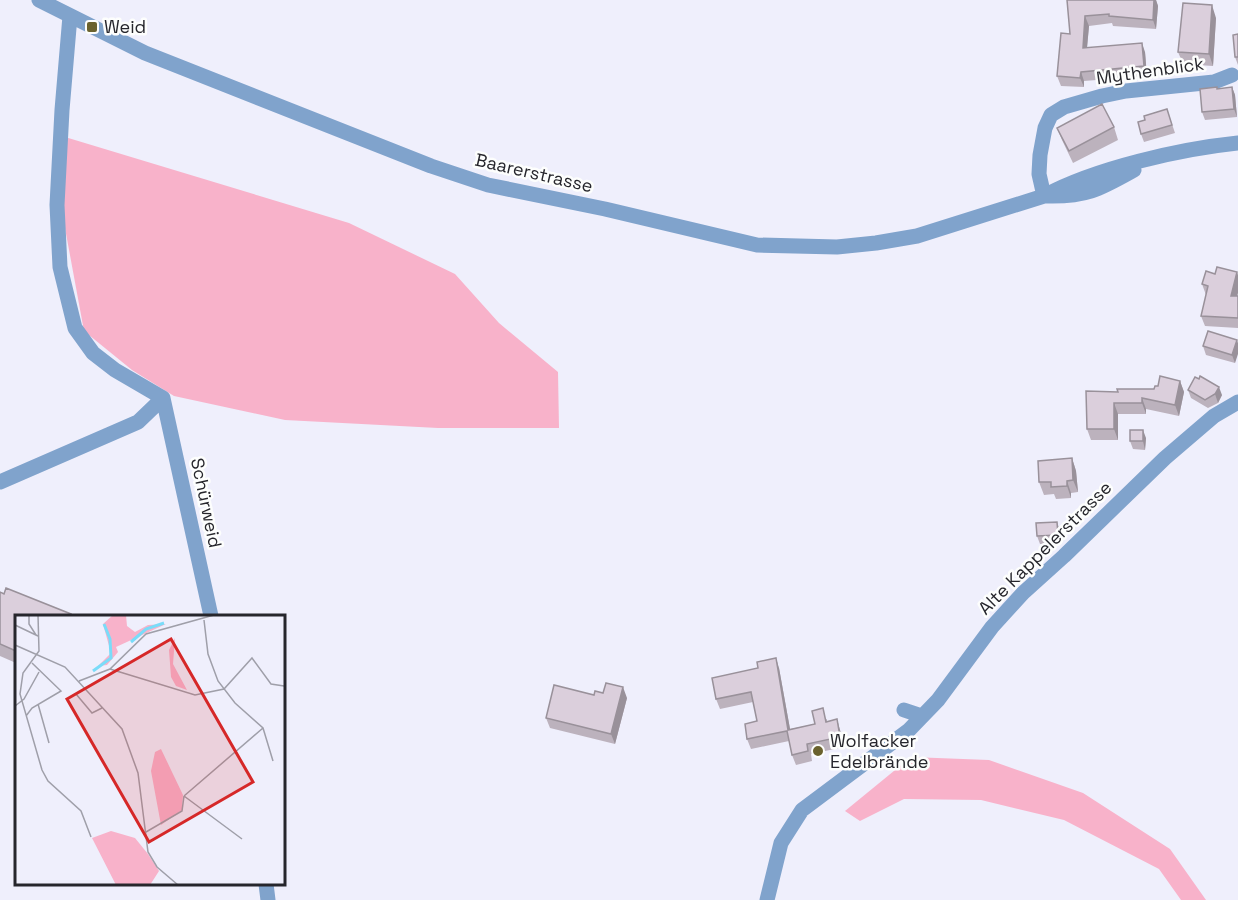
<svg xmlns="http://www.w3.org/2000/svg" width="1238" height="900" font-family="'Space Grotesk',sans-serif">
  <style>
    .green { fill: #f8b2ca }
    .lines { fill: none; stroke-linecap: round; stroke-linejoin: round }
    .minor { stroke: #80a3cc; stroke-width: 15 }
    .wall { fill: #bcb2bd }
    .shaded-wall { fill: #99919a }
    .building { fill: #dbcfdc; stroke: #99919a; stroke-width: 1.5 }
    .poi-dot { fill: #6a622e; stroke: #fdfefd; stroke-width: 2 }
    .labels { text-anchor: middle; stroke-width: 5; stroke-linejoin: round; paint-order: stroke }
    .poi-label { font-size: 18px; fill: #26262c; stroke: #fdfefd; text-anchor: start }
    .street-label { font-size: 18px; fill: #26262c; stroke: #fdfefd }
    .inset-river { fill: none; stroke: #7adcf9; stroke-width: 3 }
    .inset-road { fill: none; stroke: #9f9fa9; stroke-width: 1.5 }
    .view { fill: #d62828; fill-opacity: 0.15; stroke: #d62828; stroke-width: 3 }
    .inset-edge { fill: none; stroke: #26262c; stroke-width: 3 }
  </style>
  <rect width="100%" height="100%" fill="#efeffc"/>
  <path class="green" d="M 65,137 L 349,223 L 455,274 L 499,323 L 558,372 L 559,428 L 438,428 L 285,420 L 174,396 L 132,370 L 84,331 L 60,201 Z
    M 911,757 L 989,760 L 1083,793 L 1170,849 L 1206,900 L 1181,900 L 1159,869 L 1064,820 L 981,800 L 904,799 L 860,821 L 845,811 Z"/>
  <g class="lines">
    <path class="minor" d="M 39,0 L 145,53 L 431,166 L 488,185 L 605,209 L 757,245 L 837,247 L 876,243 L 917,236 L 1044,196 C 1096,168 1180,149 1238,143
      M 70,16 L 62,110 L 57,205 L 60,267 L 75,328 L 93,353 L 115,370 L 163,398
      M 1044,196 L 1039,174 L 1040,155 L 1045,128 L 1051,115 L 1064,107 L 1102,96 L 1126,91 L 1214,82 L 1232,75
      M 1047,196 C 1087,197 1100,189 1134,170
      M 163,398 L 211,616
      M 0,482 L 138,422 L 163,398
      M 904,710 L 922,716
      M 266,884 L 268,900
      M 767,900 L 781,843 L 802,810 L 909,730 L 938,700 L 992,627 L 1023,593 L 1064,556 L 1165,458 L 1214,416 L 1238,402"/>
  </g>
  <path class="wall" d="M 1067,0 L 1156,0 L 1158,6 L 1156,29 L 1113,26 L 1112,23 L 1089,26 L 1087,48 L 1145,52 L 1147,76 L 1084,81 L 1084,87 L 1061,86 L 1057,76 L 1070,34 Z
    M 1216,18 L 1213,66 L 1183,64 L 1178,52 Z
    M 1238,34 L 1238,65 L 1235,57 Z
    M 1217,87 L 1218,89 L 1232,87 L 1235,95 L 1237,117 L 1205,120 L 1202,112 Z
    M 1167,109 L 1175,133 L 1144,142 L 1141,134 L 1145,120 Z
    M 1114,127 L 1118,140 L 1073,163 L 1062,140 L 1057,128 Z
    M 1202,284 L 1238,296 L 1238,328 L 1205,326 L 1201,316 L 1206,295 Z
    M 1237,340 L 1235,363 L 1206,355 L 1203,346 Z
    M 1180,381 L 1184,392 L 1179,416 L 1146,409 L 1146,414 L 1118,414 L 1118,440 L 1091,440 L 1087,429 L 1118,392 L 1154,389 L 1158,386 Z
    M 1188,390 L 1222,395 L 1218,403 L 1208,408 L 1191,398 Z
    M 1146,438 L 1145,450 L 1133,449 L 1130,441 Z
    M 1072,458 L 1076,471 L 1078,492 L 1071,493 L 1071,498 L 1056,499 L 1054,494 L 1044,495 L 1039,482 Z
    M 1060,531 L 1061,544 L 1040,544 L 1037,536 Z
    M 0,592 L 71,614 L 72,616 L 16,616 L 16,663 L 0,656 Z
    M 779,668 L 790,729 L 815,724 L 827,719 L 827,721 L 840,730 L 844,747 L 811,754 L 812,761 L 796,765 L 792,755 L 789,741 L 751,749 L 747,739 L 757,721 L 753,702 L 720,709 L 716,699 Z
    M 594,695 L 627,698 L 615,744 L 550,728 L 546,718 Z"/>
  <path class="shaded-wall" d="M 1154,0 L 1156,0 L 1158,6 L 1156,29 L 1153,20 Z
    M 1212,5 L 1216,18 L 1213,66 L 1209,54 Z
    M 1085,16 L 1089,26 L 1086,58 L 1083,48 Z
    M 1142,43 L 1145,52 L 1147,76 L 1144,66 Z
    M 1081,72 L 1084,81 L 1084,87 L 1080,78 Z
    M 1232,87 L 1235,95 L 1237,117 L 1234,109 Z
    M 1237,272 L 1238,275 L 1238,293 L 1235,306 L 1231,296 Z
    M 1237,340 L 1238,343 L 1238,354 L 1235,363 L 1232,355 Z
    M 1180,381 L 1184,392 L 1179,416 L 1175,405 Z
    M 1219,387 L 1222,395 L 1218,403 L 1215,394 Z
    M 1142,398 L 1146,409 L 1146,414 L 1142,403 Z
    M 1114,403 L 1118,414 L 1118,440 L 1114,429 Z
    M 1143,430 L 1146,438 L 1145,450 L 1143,441 Z
    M 1072,458 L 1076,471 L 1078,492 L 1073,480 Z
    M 1067,481 L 1071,493 L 1071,498 L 1067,486 Z
    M 1057,522 L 1060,531 L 1061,544 L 1058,535 Z
    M 776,658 L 779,668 L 792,740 L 788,730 Z
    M 623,687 L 627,698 L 615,744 L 611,734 Z
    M 837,719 L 840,730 L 844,747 L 840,737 Z"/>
  <path class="building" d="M 1067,0 L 1154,0 L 1153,20 L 1109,16 L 1109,14 L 1085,16 L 1083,48 L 1142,43 L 1144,66 L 1081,72 L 1080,78 L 1057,76 L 1061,33 L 1070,34 Z
    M 1183,3 L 1212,5 L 1209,54 L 1178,52 Z
    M 1238,34 L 1238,57 L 1235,57 L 1233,35 Z
    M 1217,87 L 1217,89 L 1232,87 L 1234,109 L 1202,112 L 1200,89 Z
    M 1102,104 L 1114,127 L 1069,151 L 1057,128 Z
    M 1167,109 L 1172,125 L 1141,134 L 1138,122 L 1145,120 L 1144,116 Z
    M 1217,267 L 1237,272 L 1231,296 L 1238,296 L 1238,318 L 1201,316 L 1208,286 L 1202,284 L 1206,271 L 1215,274 Z
    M 1208,331 L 1237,340 L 1232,355 L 1203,346 Z
    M 1160,376 L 1180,381 L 1175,405 L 1142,398 L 1142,403 L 1114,403 L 1114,429 L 1087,429 L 1086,391 L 1118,392 L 1117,389 L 1154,389 L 1155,386 L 1158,386 Z
    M 1200,376 L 1219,387 L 1215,394 L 1205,400 L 1188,390 L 1195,377 L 1199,379 Z
    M 1130,430 L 1143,430 L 1143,441 L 1130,441 Z
    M 1072,458 L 1073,480 L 1067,481 L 1067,486 L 1051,487 L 1051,482 L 1039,482 L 1038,461 Z
    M 1057,522 L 1058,535 L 1037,536 L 1036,523 Z
    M 6,588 L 71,614 L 70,616 L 16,616 L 16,651 L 0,644 L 0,592 L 4,594 Z
    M 776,658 L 788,730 L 815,724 L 812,711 L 823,708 L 826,722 L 837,719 L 840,737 L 807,744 L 808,751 L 792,755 L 787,731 L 747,739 L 745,724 L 757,721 L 751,692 L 716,699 L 712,678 L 758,668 L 757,662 Z
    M 606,683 L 623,687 L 611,734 L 546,718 L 554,685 L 594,695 L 595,691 L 603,693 Z"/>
  <g class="poi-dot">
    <rect x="86" y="21" width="12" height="12" rx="3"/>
    <circle cx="818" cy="751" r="6"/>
  </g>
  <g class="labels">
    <g class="poi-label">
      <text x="104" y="33">Weid</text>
      <text x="830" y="747">Wolfacker<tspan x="830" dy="21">Edelbrände</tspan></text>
    </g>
    <g class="street-label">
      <text transform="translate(1150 71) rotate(-8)" y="6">Mythenblick</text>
      <text transform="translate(534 173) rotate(13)" y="6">Baarerstrasse</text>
      <text transform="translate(206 503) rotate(78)" y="6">Schürweid</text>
      <text transform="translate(1045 548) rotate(-45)" y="6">Alte Kappelerstrasse</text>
    </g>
  </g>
  <g transform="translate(15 615)">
    <rect width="270" height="270" fill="#efeffc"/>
    <path d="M 98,0 L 111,0 L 112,11 L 120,17 L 133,10 L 151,9 L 101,32 L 103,37 L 92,50 L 83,51 L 96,38 L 88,9 ZM 160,23 L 158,49 L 172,75 L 161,71 L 156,62 L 154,35 ZM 146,134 L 168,180 L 167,195 L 146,210 L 136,156 L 140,137 ZM 96,216 L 120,223 L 133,239 L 144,256 L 135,270 L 101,270 L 77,223 Z" fill="#f8b2ca"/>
    <path class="inset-river" d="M 116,27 L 131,14 L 149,8M 78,56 L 96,43 L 95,24 L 89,9"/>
    <path class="inset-road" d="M 14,0 L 14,9 L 21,20M 23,0 L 24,36 L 8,58 L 5,79 L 27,155 L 33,166 L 66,196 L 76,222M 189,5 L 193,39 L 203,66 L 220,88 L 248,113 L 258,146M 0,10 L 23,21M 0,30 L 50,52 L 107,114 L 123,158 L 133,237 L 142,252 L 163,270M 95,54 L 180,80 L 209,74 L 237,43 L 256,69 L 269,71M 64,66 L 95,54 L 131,19 L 199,0M 61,79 L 77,98 L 87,93M 23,89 L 34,128M 0,91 L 9,84 L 24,57M 11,101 L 17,93 L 46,76 L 17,48M 169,181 L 248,113M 169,181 L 227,224M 131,217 L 167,196 L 169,181"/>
    <path class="view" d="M 156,24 L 238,167 L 134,227 L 52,84 Z"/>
    <rect width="270" height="270" class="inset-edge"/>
  </g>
</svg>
